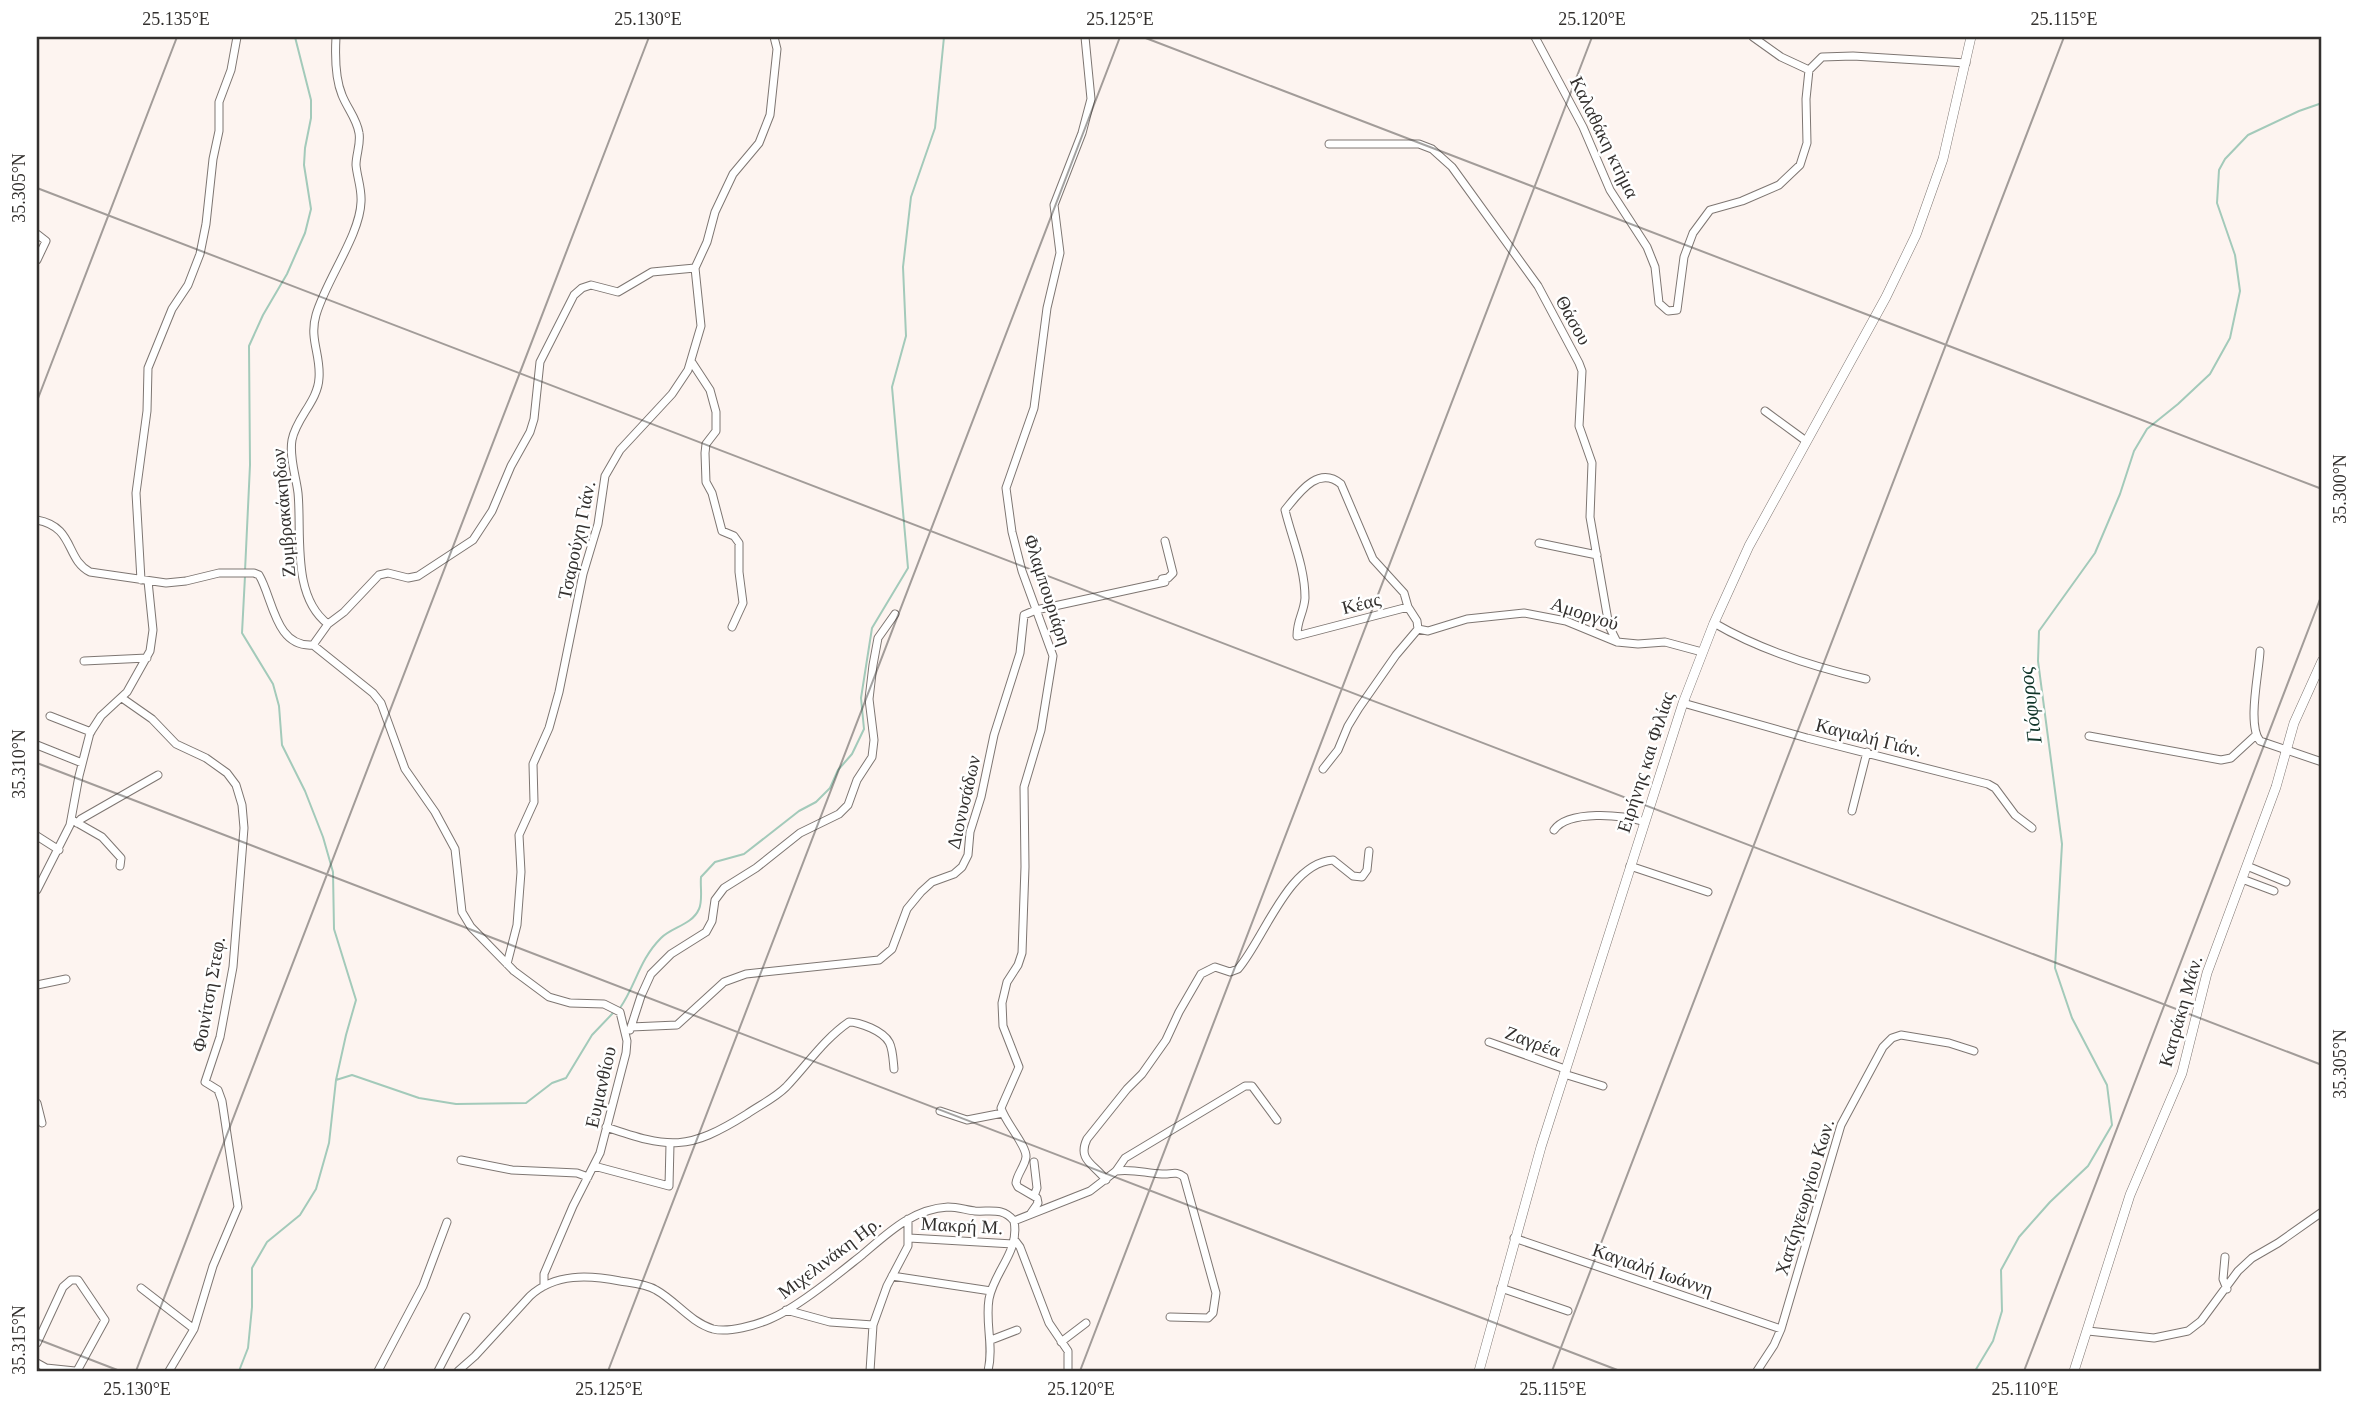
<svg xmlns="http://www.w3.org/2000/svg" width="2359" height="1408" font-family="'Times New Roman',serif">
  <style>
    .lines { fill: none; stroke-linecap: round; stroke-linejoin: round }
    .stream { stroke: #a3caba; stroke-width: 2 }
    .minor-casing { stroke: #7e7672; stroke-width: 9 }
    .tertiary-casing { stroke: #7e7672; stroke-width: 10 }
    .minor { stroke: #fff; stroke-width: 7 }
    .tertiary { stroke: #fff; stroke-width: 9 }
    .ticks { fill: none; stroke: #33302e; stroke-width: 2; stroke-opacity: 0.45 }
    .labels { text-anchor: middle; stroke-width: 5; stroke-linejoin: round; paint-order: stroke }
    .street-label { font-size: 19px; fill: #33302e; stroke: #fff }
    .water-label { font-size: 21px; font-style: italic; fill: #103428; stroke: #fff }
    .neatline { fill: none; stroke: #33302e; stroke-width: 2.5 }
    .ticks-label { font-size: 18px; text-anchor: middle; fill: #33302e }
  </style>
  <rect width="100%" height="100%" fill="#fdf4f0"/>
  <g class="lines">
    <path class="stream" d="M 245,571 L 250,465 L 249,346 L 263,315 L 287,274 L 305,233 L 311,209 L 304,165 L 305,148 L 311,118 L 311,100 L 295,37
      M 620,1008 C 636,985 639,960 661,938 C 672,927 692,925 699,909 C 703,901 700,886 701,877 L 715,862 L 744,854 L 799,811 L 816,802 L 830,788 L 838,770 L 852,754 L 864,729 L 861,698 L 872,628 L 908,568 L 892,387 L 906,336 L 903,267 L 911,197 L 935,128 L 944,37
      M 336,1080 L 352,1075 L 419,1098 L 456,1104 L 526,1103 L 552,1083 L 566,1078 L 592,1035 L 613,1013
      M 239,1371 L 248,1348 L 252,1307 L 252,1268 L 267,1242 L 300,1215 L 316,1189 L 329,1143 L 336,1080 L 346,1035 L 356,1000 L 334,929 L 333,872 L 323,837 L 305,791 L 282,745 L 279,706 L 273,684 L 242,633 L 245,576
      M 1975,1371 L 1993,1341 L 2002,1311 L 2001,1270 L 2019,1237 L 2050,1202 L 2088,1166 L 2112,1125 L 2107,1085 L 2072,1018 L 2055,968 L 2062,844 L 2038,661 L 2039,631 L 2095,553 L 2120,494 L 2134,451 L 2147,429 L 2178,404 L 2210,374 L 2230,338 L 2240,291 L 2235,255 L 2217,203 L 2219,170 L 2225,159 L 2248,135 L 2299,111 L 2322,103"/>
    <g class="minor-casing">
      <path id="minor" d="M 1535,37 L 1583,127 L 1610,190 L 1647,247 L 1655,267 L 1659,303 L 1668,311 L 1677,310 L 1684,257 L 1693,233 L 1710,210 L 1742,201 L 1779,185 L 1800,165 L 1807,143 L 1806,99 L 1809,70 L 1822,57 L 1853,56 L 1966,63
        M 1753,37 L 1781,57 L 1809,70
        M 1329,144 L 1419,144 L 1432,149 L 1452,167 L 1538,286 L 1579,363 L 1582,371 L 1579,426 L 1592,463 L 1590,517 L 1609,626 L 1617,642
        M 37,234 L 46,241 L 37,260
        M 691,361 L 710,390 L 716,412 L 716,431 L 706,444 L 705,453 L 706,482 L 712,493 L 722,531 L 734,536 L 739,543 L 739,572 L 743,603 L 732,627
        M 1765,411 L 1806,441
        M 37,520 C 75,527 65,559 90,572 L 166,583 L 186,581 L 219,573 L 254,573 L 259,575 C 273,598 275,648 313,645 L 373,693 L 381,703 L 405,769 L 435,812 L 455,849 L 462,912 L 471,927 L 514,971 L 549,997 L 570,1003 L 604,1004 L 620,1012 L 627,1041 L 626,1053 L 600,1153 L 573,1206 L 544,1274 L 544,1286
        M 1539,543 L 1597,555
        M 141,580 L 136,493 L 147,411 L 148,368 L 172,309 L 188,285 L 200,254 L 206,224 L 213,159 L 219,131 L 219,102 L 231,70 L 237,37
        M 1408,607 L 1404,593 L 1373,559 L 1341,484 C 1318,465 1299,493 1285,510 C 1292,539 1305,567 1305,598 C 1304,613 1297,619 1297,636 L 1408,607 L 1417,621 L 1418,629
        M 1714,623 C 1760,650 1814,667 1866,679
        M 328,624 C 291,596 302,533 298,493 C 296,476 289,457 292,440 C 296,418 318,401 319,378 C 321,355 309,339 316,315 C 326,280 360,235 361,202 C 362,189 357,177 356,165 C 356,154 361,144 359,133 C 357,119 347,108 342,95 C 335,78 335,55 336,37
        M 1418,629 L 1428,631 L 1467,619 L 1524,613 L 1566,621 L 1617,642 L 1638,644 L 1665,642 L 1702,652
        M 313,645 L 328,624 L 344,612 L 379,575 L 388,573 L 408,578 L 418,576 L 473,540 L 492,511 L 511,466 L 530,432 L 534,419 L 540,362 L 574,295 L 582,288 L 591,285 L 618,292 L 652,272 L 695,268
        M 2260,651 C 2259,673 2247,725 2260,741 L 2322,762
        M 84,661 L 147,658
        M 122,698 L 152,719 L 176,744 L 206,758 L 227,773 L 236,785 L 242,805 L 244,828 L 233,967 L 220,1037 L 205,1082 L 218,1090 L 222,1101 L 238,1207 L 213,1266 L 194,1329 L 169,1371
        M 1683,703 L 1807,738 L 1988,784 L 1995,788 L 2015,815 L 2032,828
        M 50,716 L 91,732
        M 2089,736 L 2221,760 L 2231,758 L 2256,735
        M 37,745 L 82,763
        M 1323,769 L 1338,750 L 1348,726 L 1359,708 L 1396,655 L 1418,629
        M 1852,811 L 1867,752
        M 74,821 L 102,837 L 121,858 L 120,866
        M 77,823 L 81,819 L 158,775
        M 1554,830 C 1568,810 1623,814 1644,822
        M 37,836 L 59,850
        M 1630,866 L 1708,892
        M 2247,866 L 2286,882
        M 2242,879 L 2274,891
        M 37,890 L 70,825 L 79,776 L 90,733 L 101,716 L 127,692 L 150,651 L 153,630 L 148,581
        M 507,964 L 517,925 L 521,872 L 519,835 L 534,802 L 533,764 L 549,728 L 559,692 L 583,574 L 598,524 L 605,476 L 620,450 L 672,394 L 688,370 L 701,326 L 695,268 L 707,242 L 715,212 L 733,174 L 759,143 L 770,115 L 777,49 L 774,37
        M 37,985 L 66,979
        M 631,1027 L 677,1025 L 724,982 L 746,974 L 879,960 L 892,949 L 907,909 L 921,892 L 932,882 L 954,874 L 962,867 L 968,855 L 970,832 L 981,797 L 994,735 L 1020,653 L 1024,615 L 1036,610 L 1165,582 L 1162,579 L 1168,578 L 1173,573 L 1165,541
        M 630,1030 L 641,996 L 651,974 L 671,954 L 706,932 L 712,921 L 715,900 L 724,888 L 756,868 L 800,833 L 839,814 L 848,805 L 857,780 L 872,757 L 874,740 L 869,699 L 873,665 L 878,638 L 895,614
        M 1489,1042 L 1565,1069
        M 1564,1074 L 1603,1086
        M 37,1103 L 42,1123
        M 940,1111 L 967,1120 L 1003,1113
        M 606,1127 C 670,1149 688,1151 747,1114 C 760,1105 775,1098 786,1087 C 807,1065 824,1039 849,1022 C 857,1022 864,1025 871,1028 C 893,1038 892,1047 894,1069
        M 461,1160 L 512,1170 L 577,1173 L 588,1177
        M 1034,1162 L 1037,1188 L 1034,1196
        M 594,1166 L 669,1186 L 670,1144
        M 1116,1171 C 1135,1169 1144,1173 1162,1174 C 1171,1175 1176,1170 1184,1177 L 1216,1293 L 1213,1313 L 1208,1318 L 1170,1317
        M 1106,1180 C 1094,1164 1077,1160 1087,1139 L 1127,1089 L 1142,1074 L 1166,1040 L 1179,1012 L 1201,974 L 1215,967 L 1230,972 L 1238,969 C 1264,939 1288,863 1333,860 L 1353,876 L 1362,877 L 1367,870 L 1369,851
        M 1031,1213 L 1038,1203 L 1037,1198 L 1018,1187 L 1016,1183 C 1017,1174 1025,1166 1026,1157 C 1027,1146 1005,1122 1001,1108 L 1019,1067 L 1003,1026 L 1002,1003 L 1007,982 L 1018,965 L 1022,953 L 1025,867 L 1024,787 L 1041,730 L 1053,656 L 1022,571 L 1012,532 L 1006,488 L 1034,408 L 1047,308 L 1060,253 L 1054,205 L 1082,133 L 1091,99 L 1085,37
        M 1014,1221 L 1090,1191 L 1116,1171 L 1125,1158 L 1245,1086 L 1252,1086 L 1277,1120
        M 909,1238 L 1013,1244
        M 1514,1238 L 1781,1329
        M 1014,1239 L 1020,1247 L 1049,1323 L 1068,1351 L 1068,1371
        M 2225,1257 L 2223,1279 L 2227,1289
        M 892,1276 L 991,1291
        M 141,1288 L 194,1329
        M 1501,1288 L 1568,1311
        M 786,1310 L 830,1322 L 873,1325
        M 2088,1331 L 2154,1338 L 2188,1331 L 2201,1321 L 2238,1271 L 2252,1258 L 2278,1243 L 2322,1212
        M 991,1340 L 1017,1330
        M 1061,1342 L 1086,1323
        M 37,1343 L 63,1287 L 71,1280 L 78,1280 L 105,1320 L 77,1371
        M 37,1363 L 46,1368 L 75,1371
        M 378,1371 L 423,1286 L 447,1222
        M 438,1371 L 466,1317
        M 458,1371 L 475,1356 L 530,1296 C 555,1273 589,1275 620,1281 C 632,1283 646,1284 656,1290 C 676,1301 690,1322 713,1329 C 729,1333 756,1325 770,1319 C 797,1308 838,1274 862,1255 C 888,1233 912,1209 948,1207 C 958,1207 966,1210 975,1211 C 990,1212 1003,1207 1014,1221
        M 870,1371 L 873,1325 L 887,1286 L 908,1246 L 908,1219
        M 988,1371 C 994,1346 985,1323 989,1299 C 994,1271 1020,1252 1014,1221
        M 1757,1371 L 1774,1345 L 1781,1329 L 1841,1125 L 1883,1047 L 1892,1038 L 1901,1035 L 1949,1043 L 1974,1051"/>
    </g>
    <g class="tertiary-casing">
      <path id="tertiary" d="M 1479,1371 L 1541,1147 L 1683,703 L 1714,623 L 1749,546 L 1886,297 L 1916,235 L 1943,159 L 1971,37
        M 2074,1371 L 2130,1195 L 2182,1073 L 2207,973 L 2276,787 L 2294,723 L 2322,661"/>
    </g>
    <use href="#minor" class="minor"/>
    <use href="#tertiary" class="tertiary"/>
  </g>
  <path class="ticks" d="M 1143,37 L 2322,489M 37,188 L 2322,1065M 37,401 L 177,37M 37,763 L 1620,1371M 37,1339 L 120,1371M 136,1371 L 649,37M 608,1371 L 1120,37M 1080,1371 L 1592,37M 1552,1371 L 2064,37M 2024,1371 L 2322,594"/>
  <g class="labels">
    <g class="street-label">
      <text transform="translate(1605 137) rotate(64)" y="7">Καλαθάκη κτήμα</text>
      <text transform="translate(1574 320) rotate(61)" y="7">Θάσου</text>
      <text transform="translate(283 513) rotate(-95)" y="7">Ζυμβρακάκηδων</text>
      <text transform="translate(576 540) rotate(-78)" y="7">Τσαρούχη Γιάν.</text>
      <text transform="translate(1048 590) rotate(72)" y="7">Φλαμπουριάρη</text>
      <text transform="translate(1361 603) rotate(-14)" y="7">Κέας</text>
      <text transform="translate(1585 613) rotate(18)" y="7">Αμοργού</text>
      <text transform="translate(1869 737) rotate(14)" y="7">Καγιαλή Γιάν.</text>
      <text transform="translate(1645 762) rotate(-72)" y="7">Ειρήνης και Φιλίας</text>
      <text transform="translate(963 802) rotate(-77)" y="7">Διονυσάδων</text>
      <text transform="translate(208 994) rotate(-80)" y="7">Φοινίτση Στεφ.</text>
      <text transform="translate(2180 1011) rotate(-74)" y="7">Κατράκη Μάν.</text>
      <text transform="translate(1533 1041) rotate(20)" y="7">Ζαγρέα</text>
      <text transform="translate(600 1087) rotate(-77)" y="7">Ευμανθίου</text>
      <text transform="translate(1804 1197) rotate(-73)" y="7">Χατζηγεωργίου Κων.</text>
      <text transform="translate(962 1225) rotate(3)" y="7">Μακρή Μ.</text>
      <text transform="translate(829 1257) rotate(-37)" y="7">Μιχελινάκη Ηρ.</text>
      <text transform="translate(1653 1269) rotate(19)" y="7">Καγιαλή Ιωάννη</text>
    </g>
    <g class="water-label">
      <text transform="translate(2030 705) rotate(-97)" y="7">Γιόφυρος</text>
    </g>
  </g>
  <rect width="2359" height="1408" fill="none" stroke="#ffffff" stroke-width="77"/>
  <rect x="38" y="38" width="2282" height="1332" class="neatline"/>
  <g class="ticks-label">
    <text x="176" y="25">25.135°E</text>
    <text x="648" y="25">25.130°E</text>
    <text x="1120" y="25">25.125°E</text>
    <text x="1592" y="25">25.120°E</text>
    <text x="2064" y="25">25.115°E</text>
    <text transform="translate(19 188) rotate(-90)" y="6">35.305°N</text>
    <text transform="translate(2340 489) rotate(-90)" y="6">35.300°N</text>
    <text transform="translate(19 764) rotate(-90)" y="6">35.310°N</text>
    <text transform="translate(2340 1064) rotate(-90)" y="6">35.305°N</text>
    <text transform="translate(19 1340) rotate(-90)" y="6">35.315°N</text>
    <text x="137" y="1395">25.130°E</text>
    <text x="609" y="1395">25.125°E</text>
    <text x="1081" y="1395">25.120°E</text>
    <text x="1553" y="1395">25.115°E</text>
    <text x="2025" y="1395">25.110°E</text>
  </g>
</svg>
